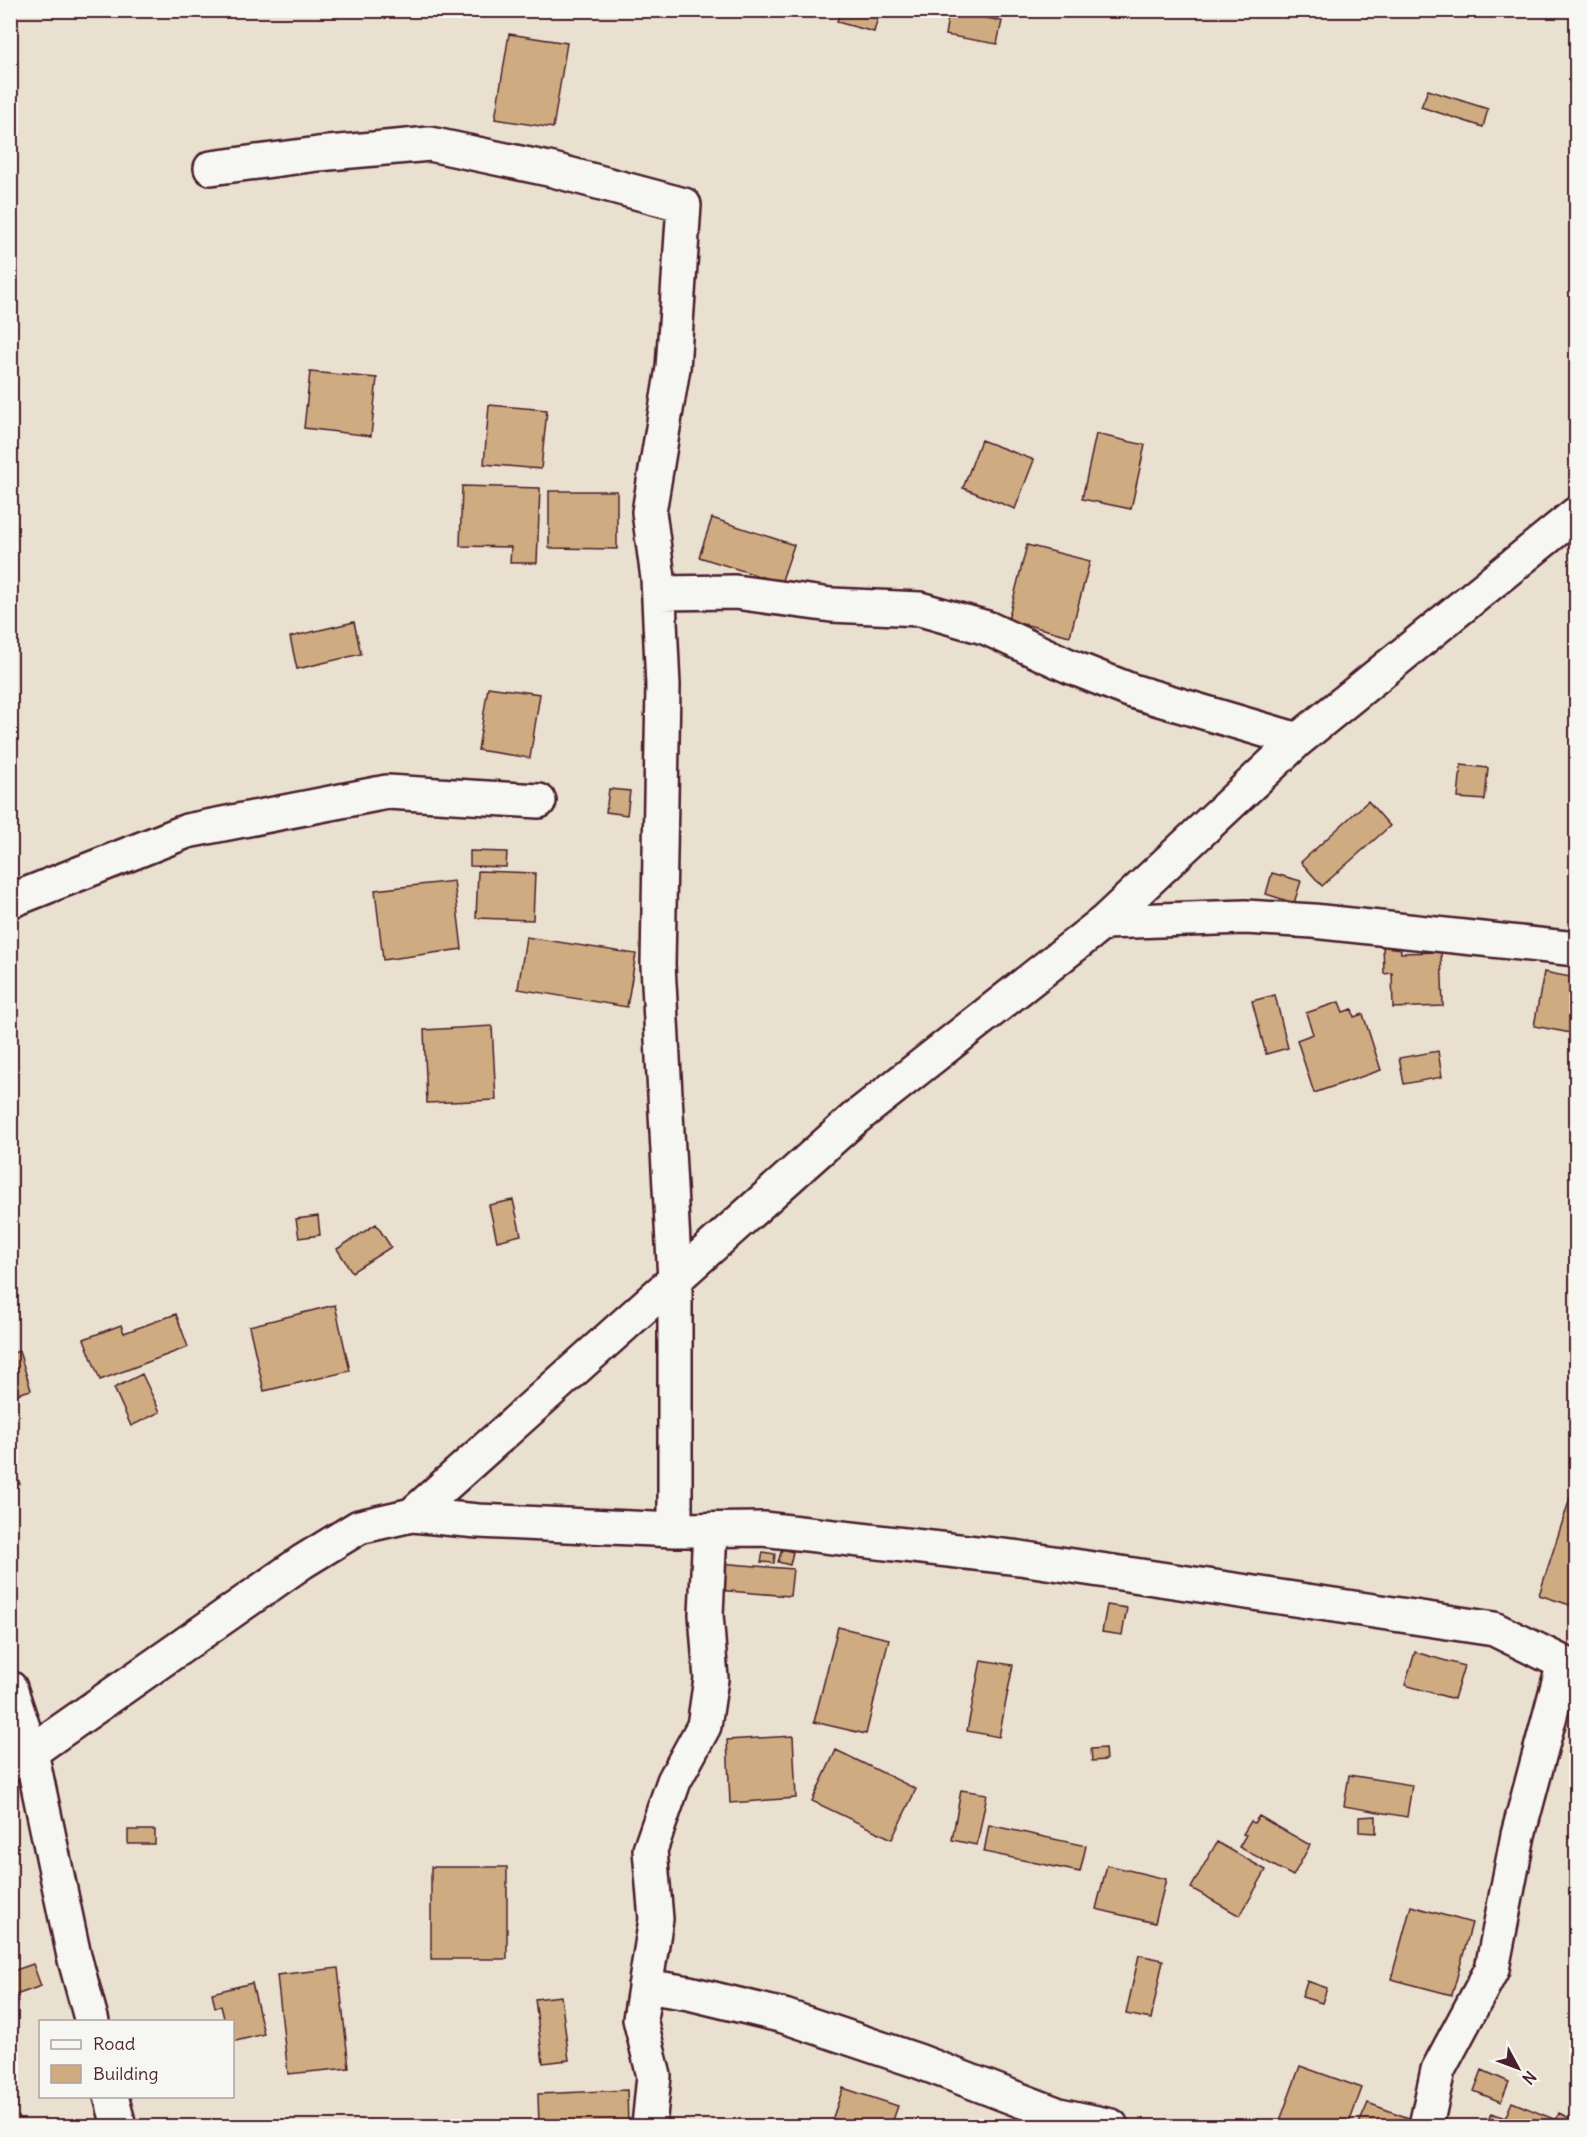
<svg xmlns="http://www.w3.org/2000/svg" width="1587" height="2137" font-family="Delius,sans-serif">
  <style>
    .building { fill: #ceab80; stroke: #4a1f2b; stroke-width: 1.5 }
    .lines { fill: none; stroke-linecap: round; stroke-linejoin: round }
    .street-casing { stroke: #4a1f2b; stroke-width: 38 }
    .street { stroke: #f6f6f2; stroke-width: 33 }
  </style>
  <rect width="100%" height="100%" fill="#eae0d0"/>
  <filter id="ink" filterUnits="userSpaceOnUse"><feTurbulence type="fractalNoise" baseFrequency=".0167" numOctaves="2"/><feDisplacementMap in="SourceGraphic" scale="12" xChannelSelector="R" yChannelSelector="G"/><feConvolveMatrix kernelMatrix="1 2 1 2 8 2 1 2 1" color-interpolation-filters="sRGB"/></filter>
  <g filter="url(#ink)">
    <path class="building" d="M 840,10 L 880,10 L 874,32 L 837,22 Z
      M 949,11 L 1002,21 L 997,44 L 945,35 Z
      M 509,34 L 567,43 L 553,128 L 495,119 Z
      M 1428,90 L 1488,109 L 1483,127 L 1421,107 Z
      M 310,372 L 377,378 L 371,436 L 304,428 Z
      M 489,405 L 547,410 L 541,469 L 484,464 Z
      M 1096,434 L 1145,445 L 1131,509 L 1082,499 Z
      M 981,440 L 1034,460 L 1015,509 L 963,488 Z
      M 462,486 L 540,488 L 537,563 L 510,563 L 511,547 L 460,546 Z
      M 549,491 L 617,491 L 617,549 L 549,548 Z
      M 712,518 L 794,545 L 781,583 L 699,557 Z
      M 1027,545 L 1090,561 L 1070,636 L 1008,620 Z
      M 354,622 L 361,654 L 297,669 L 290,637 Z
      M 488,687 L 540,694 L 530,758 L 478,750 Z
      M 1461,765 L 1488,768 L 1485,800 L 1458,798 Z
      M 609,789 L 630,791 L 627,815 L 606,812 Z
      M 1368,801 L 1390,826 L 1322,886 L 1301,862 Z
      M 470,851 L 507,852 L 506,867 L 470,866 Z
      M 478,871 L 535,873 L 533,920 L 476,918 Z
      M 1272,873 L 1301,881 L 1294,903 L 1266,894 Z
      M 454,881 L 462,949 L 383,960 L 375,890 Z
      M 526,937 L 636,954 L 627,1007 L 518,989 Z
      M 1400,943 L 1401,953 L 1441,952 L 1443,1006 L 1393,1008 L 1392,973 L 1384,974 L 1383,944 Z
      M 1544,972 L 1576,978 L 1576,1034 L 1534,1026 Z
      M 1275,995 L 1288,1048 L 1266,1054 L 1252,1001 Z
      M 1339,1002 L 1343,1012 L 1352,1009 L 1354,1017 L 1363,1014 L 1381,1070 L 1314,1093 L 1297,1040 L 1313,1034 L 1306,1013 Z
      M 492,1026 L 496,1100 L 427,1103 L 424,1030 Z
      M 1438,1051 L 1442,1077 L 1404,1084 L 1399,1058 Z
      M 513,1200 L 521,1235 L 497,1241 L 489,1205 Z
      M 318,1216 L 320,1235 L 299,1238 L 296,1219 Z
      M 376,1224 L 391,1247 L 352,1272 L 337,1249 Z
      M 335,1305 L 350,1371 L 264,1391 L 249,1326 Z
      M 176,1314 L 188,1347 L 100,1380 L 84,1339 L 121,1325 L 124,1333 Z
      M 19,1351 L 31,1390 L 10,1396 L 10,1354 Z
      M 142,1374 L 160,1412 L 131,1426 L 114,1388 Z
      M 10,1458 L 20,1484 L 10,1487 Z
      M 1572,1492 L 1576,1493 L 1576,1607 L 1539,1595 Z
      M 782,1549 L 793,1552 L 790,1565 L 778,1562 Z
      M 763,1552 L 775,1554 L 774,1563 L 761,1562 Z
      M 719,1563 L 793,1569 L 790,1596 L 717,1590 Z
      M 1107,1605 L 1127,1608 L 1122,1635 L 1102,1632 Z
      M 838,1627 L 889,1639 L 866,1734 L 814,1722 Z
      M 1415,1652 L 1464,1666 L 1454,1699 L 1405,1685 Z
      M 981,1660 L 1013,1665 L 999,1737 L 967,1731 Z
      M 793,1736 L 796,1798 L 730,1803 L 727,1740 Z
      M 1105,1748 L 1106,1760 L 1092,1761 L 1091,1749 Z
      M 836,1750 L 916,1789 L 892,1839 L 812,1801 Z
      M 1349,1775 L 1412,1785 L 1407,1817 L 1344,1806 Z
      M 961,1790 L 987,1794 L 977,1845 L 952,1840 Z
      M 1259,1816 L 1310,1845 L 1293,1876 L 1239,1847 L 1246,1835 L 1243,1834 L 1251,1821 L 1254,1823 Z
      M 1376,1816 L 1376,1833 L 1359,1832 L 1359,1817 Z
      M 989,1825 L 1086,1846 L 1080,1872 L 984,1852 Z
      M 128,1830 L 155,1830 L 155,1844 L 128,1844 Z
      M 1217,1842 L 1266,1870 L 1240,1916 L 1191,1888 Z
      M 1107,1865 L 1166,1879 L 1155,1923 L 1096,1909 Z
      M 431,1867 L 507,1867 L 507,1959 L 431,1959 Z
      M 1411,1906 L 1472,1923 L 1452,1995 L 1391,1979 Z
      M 1139,1955 L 1163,1960 L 1151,2019 L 1126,2014 Z
      M 33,1964 L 41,1986 L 13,1996 L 10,1987 L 10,1972 Z
      M 338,1968 L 349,2068 L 288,2074 L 277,1975 Z
      M 1307,1981 L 1327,1988 L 1322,2003 L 1302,1997 Z
      M 252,1983 L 264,2034 L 232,2042 L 232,2022 L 225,2022 L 221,2006 L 215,2007 L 212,1993 Z
      M 561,1996 L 569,2060 L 543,2063 L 535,1999 Z
      M 1300,2066 L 1362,2088 L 1348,2126 L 1278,2126 Z
      M 1482,2070 L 1509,2082 L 1501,2102 L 1474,2091 Z
      M 843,2088 L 898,2106 L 891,2126 L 830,2126 Z
      M 627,2090 L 628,2126 L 539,2126 L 538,2094 Z
      M 1512,2102 L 1556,2120 L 1559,2113 L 1576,2121 L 1576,2126 L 1487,2126 L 1492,2113 L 1505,2118 Z
      M 1368,2103 L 1414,2120 L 1411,2126 L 1358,2126 Z"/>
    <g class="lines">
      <g class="street-casing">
        <path id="street" d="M 211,168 L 318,154 L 430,144 L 553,170 L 684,205 L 673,368 L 649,512 L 658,578 L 663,686 L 658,965 L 675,1280 L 675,1530
          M 659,593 L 735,592 L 831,605 L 920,609 L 987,628 L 1069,666 L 1132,691 L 1298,740
          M 10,901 L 187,831 L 387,792 L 539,801
          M 1104,922 L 1245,917 L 1313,921 L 1576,949
          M 412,1515 L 854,1119 L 1104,922 L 1298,740 L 1576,514
          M 10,1688 L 31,1752 L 74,1956 L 92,2022
          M 10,1764 L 31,1752 L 302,1562 L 359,1527 L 412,1515 L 478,1521 L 675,1530 L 763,1529 L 1020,1558 L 1494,1629 L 1576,1669
          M 645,1986 L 689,1993 L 784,2016 L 918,2061 L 1059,2115 L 1111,2126
          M 111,2096 L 119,2126
          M 649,2126 L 654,2076 L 640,2019 L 656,1919 L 650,1850 L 674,1781 L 704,1726 L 711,1679 L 706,1614 L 710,1530
          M 1426,2126 L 1438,2070 L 1492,1969 L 1518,1835 L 1564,1663"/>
      </g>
      <use href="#street" class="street"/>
    </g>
  </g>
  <rect width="1587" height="2137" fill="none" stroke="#f6f6f2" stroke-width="36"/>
  <rect x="18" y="18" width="1551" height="2101" fill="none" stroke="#4a1f2b" stroke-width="2" filter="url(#ink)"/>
  <rect x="39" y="2020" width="195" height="78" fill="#f6f6f2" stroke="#b1a0a2" stroke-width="1.5"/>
  <rect x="51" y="2040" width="30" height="9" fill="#f6f6f2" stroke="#b1a0a2" stroke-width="1.5"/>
  <text x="93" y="2050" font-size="18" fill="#4a1f2b">Road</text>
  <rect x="51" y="2065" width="30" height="18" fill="#ceab80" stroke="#b1a0a2" stroke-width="1.5"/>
  <text x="93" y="2080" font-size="18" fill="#4a1f2b">Building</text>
  <g transform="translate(1518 2068) rotate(131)" stroke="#f6f6f2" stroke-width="4.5" paint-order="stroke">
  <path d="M0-4.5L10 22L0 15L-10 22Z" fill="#4a1f2b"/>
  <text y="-9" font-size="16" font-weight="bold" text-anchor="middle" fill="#4a1f2b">N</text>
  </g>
</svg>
